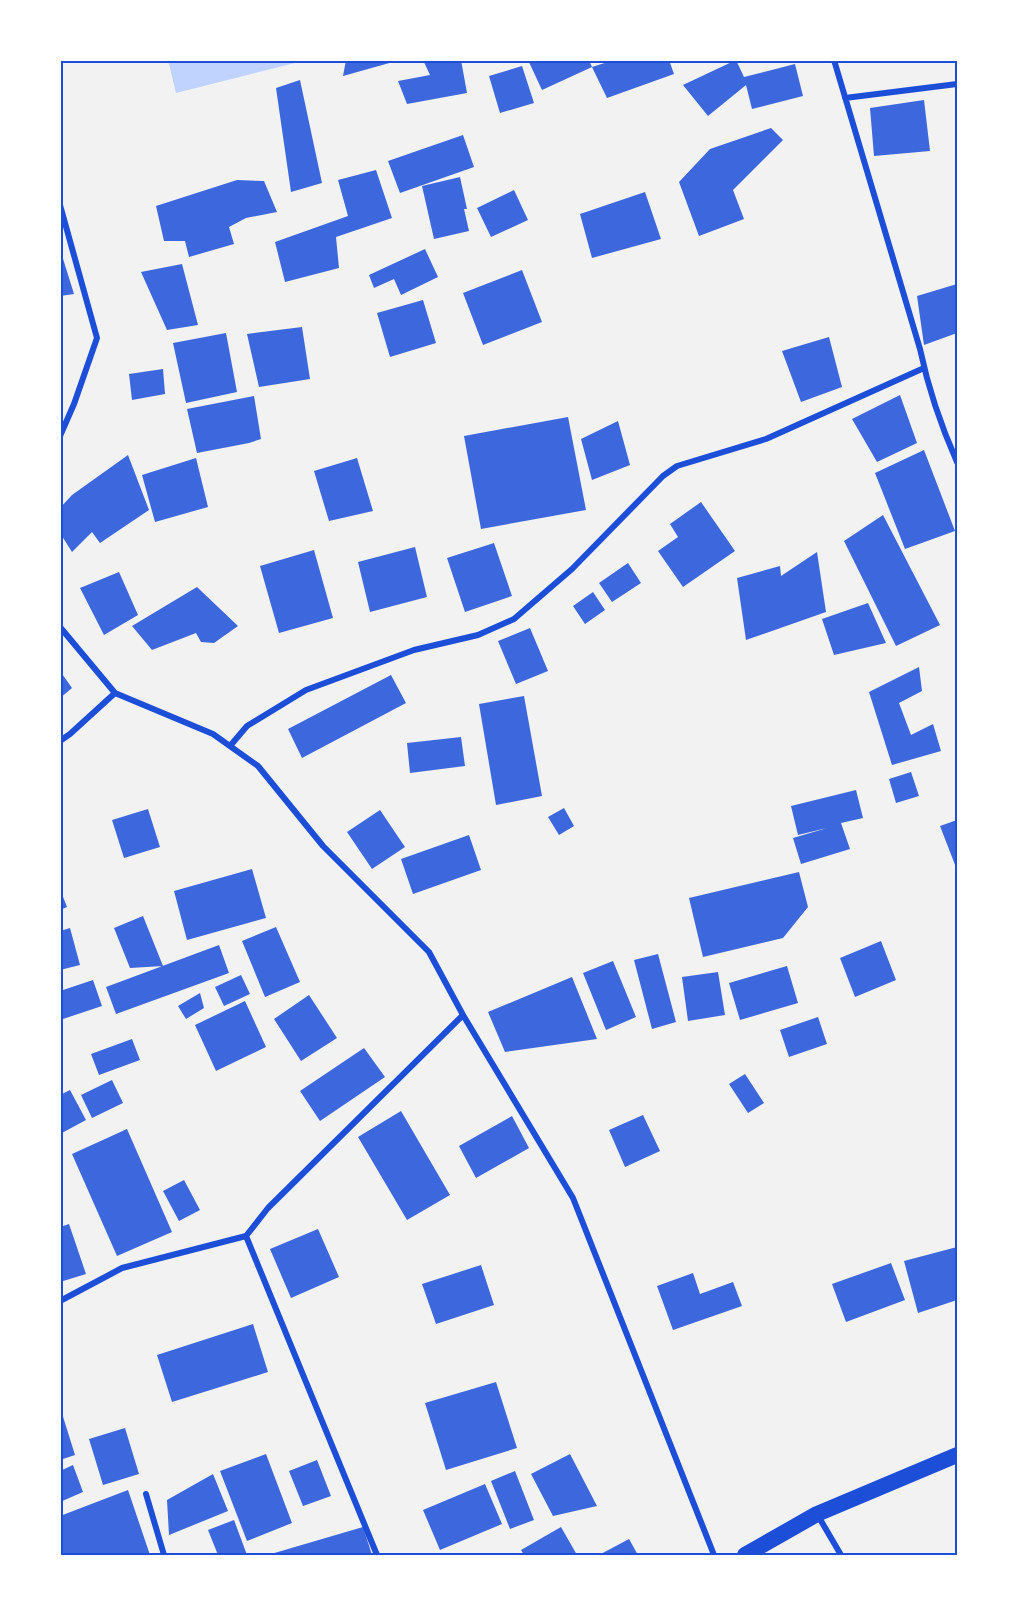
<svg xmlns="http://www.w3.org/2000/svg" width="1017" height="1615" font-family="Ubuntu,sans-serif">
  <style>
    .water { fill: #bfd3fe }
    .building { fill: #3d67dc }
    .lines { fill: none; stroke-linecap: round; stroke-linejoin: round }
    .minor { stroke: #1d4ed8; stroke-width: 6 }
    .trunk { stroke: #1d4ed8; stroke-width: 16 }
    .neatline { fill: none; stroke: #1d4ed8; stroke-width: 2 }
  </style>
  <rect width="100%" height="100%" fill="#f2f2f2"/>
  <path class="water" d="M 168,60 L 307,60 L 176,93 Z"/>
  <path class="building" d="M 346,60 L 392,60 L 393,62 L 343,76 Z
    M 423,60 L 461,60 L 467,93 L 407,104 L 398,81 L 430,75 Z
    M 528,60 L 589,60 L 592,67 L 542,90 Z
    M 614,60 L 669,60 L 674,74 L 607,98 L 592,67 Z
    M 736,60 L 744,77 L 795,64 L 803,96 L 752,109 L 746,85 L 708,116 L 683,85 Z
    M 522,66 L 534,103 L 500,113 L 489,76 Z
    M 300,80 L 322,183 L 291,192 L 276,88 Z
    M 924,100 L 930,151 L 874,156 L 870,108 Z
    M 771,128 L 783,140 L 733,190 L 744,219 L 699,236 L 679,182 L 710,149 Z
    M 463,135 L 474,167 L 400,193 L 388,161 Z
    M 376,170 L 392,218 L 336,237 L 339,268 L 285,282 L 275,242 L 348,216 L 338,180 Z
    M 460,177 L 467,209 L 464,209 L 469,231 L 434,239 L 422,186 Z
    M 237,180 L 264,181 L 277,212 L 246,218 L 229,227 L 234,244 L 189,257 L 185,241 L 164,241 L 156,206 Z
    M 514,190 L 528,220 L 491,237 L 477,208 Z
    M 645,192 L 661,239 L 592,258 L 580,214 Z
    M 60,249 L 74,294 L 60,296 Z
    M 425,249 L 438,277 L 401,295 L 394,279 L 374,288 L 369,275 Z
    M 182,264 L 198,325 L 167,330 L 141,272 Z
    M 522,270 L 542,322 L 483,345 L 463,293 Z
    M 957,284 L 957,333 L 924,345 L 917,296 Z
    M 423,300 L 436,343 L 390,357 L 377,313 Z
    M 302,327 L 310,379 L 259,387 L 247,334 Z
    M 226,333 L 237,392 L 186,403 L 173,343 Z
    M 829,337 L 842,387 L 801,402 L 782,351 Z
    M 163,369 L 165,394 L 132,400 L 129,374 Z
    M 900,395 L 917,443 L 877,462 L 852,419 Z
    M 254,396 L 261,439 L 249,443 L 197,453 L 187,409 Z
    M 568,417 L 586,510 L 481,529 L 464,436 Z
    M 618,421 L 630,465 L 592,480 L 581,439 Z
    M 924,450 L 955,531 L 905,549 L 875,473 Z
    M 128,455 L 149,510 L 100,543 L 92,532 L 72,552 L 60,533 L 60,508 L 72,495 Z
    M 196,458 L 208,507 L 155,522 L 142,475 Z
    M 357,458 L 373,511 L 329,521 L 314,471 Z
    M 701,502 L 735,551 L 683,587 L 658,551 L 678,537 L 670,524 Z
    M 883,515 L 940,625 L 896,646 L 844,541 Z
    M 494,543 L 512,596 L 465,612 L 447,558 Z
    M 415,547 L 427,597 L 370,612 L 358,562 Z
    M 314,550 L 333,618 L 279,633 L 260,566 Z
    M 817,552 L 826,612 L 746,640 L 737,578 L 780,566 L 781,576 Z
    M 628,563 L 641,583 L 612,602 L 599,583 Z
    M 119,572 L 138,615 L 104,635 L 80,588 Z
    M 197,587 L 238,626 L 214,643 L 201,642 L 196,633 L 152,650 L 132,626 Z
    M 593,592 L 605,610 L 585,624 L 573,606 Z
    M 868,603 L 886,643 L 834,655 L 822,619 Z
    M 530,628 L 548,671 L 516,684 L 498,641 Z
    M 919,667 L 922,691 L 899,703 L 911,735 L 933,724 L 941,751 L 892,765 L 869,692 Z
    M 60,671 L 72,688 L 60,698 Z
    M 391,675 L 406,703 L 302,758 L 288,729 Z
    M 524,696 L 542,796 L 496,805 L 479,704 Z
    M 461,737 L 465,766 L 410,773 L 407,743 Z
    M 911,772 L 919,796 L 896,803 L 889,779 Z
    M 856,790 L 863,818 L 841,823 L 850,849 L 801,864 L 793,838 L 827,828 L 798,835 L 791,806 Z
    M 564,808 L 574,826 L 559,835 L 548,817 Z
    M 148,809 L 160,847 L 124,858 L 112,820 Z
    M 380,810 L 405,847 L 372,869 L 347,832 Z
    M 957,820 L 957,870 L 940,826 Z
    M 469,835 L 481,870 L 413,894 L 401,859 Z
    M 252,869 L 266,918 L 187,940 L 174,891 Z
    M 799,872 L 808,907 L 783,938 L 703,957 L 689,898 Z
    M 60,889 L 67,907 L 60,910 Z
    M 143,916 L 163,966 L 130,968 L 114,928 Z
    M 276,927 L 300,982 L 265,997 L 242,941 Z
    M 70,928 L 80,965 L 60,970 L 60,931 Z
    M 881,941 L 896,980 L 855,997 L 840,958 Z
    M 219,945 L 229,973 L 116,1014 L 106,987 Z
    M 658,954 L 676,1022 L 652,1029 L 634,960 Z
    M 613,961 L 636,1017 L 606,1030 L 583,973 Z
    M 787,966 L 798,1003 L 740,1020 L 729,983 Z
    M 718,972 L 725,1015 L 688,1021 L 682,977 Z
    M 241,975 L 250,994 L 224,1006 L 215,987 Z
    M 572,977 L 597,1039 L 505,1052 L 488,1012 Z
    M 93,980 L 102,1006 L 60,1020 L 60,991 Z
    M 200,993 L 204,1008 L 186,1019 L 178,1006 Z
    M 309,995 L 337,1038 L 301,1061 L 274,1019 Z
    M 245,1001 L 266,1047 L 216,1071 L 195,1025 Z
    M 818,1017 L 827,1044 L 789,1057 L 780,1030 Z
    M 132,1039 L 140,1060 L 99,1075 L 91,1054 Z
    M 364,1048 L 385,1077 L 320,1121 L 300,1091 Z
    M 745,1074 L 764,1103 L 748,1113 L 729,1084 Z
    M 112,1080 L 123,1103 L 92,1118 L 81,1095 Z
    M 70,1090 L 86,1120 L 60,1134 L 60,1095 Z
    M 401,1111 L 450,1195 L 407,1220 L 358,1137 Z
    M 643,1115 L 660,1151 L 625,1167 L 609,1130 Z
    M 512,1116 L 529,1148 L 476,1178 L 459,1146 Z
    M 127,1129 L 172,1232 L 117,1256 L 72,1154 Z
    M 184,1180 L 200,1210 L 179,1221 L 163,1191 Z
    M 69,1224 L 86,1274 L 60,1282 L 60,1227 Z
    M 318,1229 L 339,1277 L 291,1298 L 270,1249 Z
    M 957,1247 L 957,1300 L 918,1313 L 904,1261 Z
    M 891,1263 L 905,1300 L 846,1322 L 832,1284 Z
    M 481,1265 L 494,1305 L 436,1324 L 422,1284 Z
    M 693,1273 L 700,1294 L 733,1282 L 742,1306 L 673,1330 L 657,1286 Z
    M 253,1324 L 268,1372 L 172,1402 L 157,1355 Z
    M 496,1382 L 517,1448 L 446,1470 L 425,1403 Z
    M 60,1407 L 75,1455 L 60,1460 Z
    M 125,1428 L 139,1474 L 103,1485 L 89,1439 Z
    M 266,1454 L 292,1523 L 247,1541 L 220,1471 Z
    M 570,1454 L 597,1506 L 553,1516 L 531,1474 Z
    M 317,1460 L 331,1496 L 303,1506 L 289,1471 Z
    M 73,1465 L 83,1492 L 60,1502 L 60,1471 Z
    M 515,1471 L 534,1520 L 510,1529 L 491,1481 Z
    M 213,1474 L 228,1511 L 169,1535 L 167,1500 Z
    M 485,1484 L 502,1524 L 440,1550 L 423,1510 Z
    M 128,1490 L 150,1555 L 60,1555 L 60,1516 Z
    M 234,1520 L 247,1555 L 218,1555 L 208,1530 Z
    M 363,1527 L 372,1555 L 271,1555 L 271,1554 Z
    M 561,1527 L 577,1555 L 524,1555 L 521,1550 Z
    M 629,1539 L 638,1555 L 599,1555 Z"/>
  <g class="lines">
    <path class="minor" d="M 834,60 L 920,349 C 928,387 941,426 957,462
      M 845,98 L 957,84
      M 60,205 L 97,338 L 74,404 L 60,436
      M 60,627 L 115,693 L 213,734 L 258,766 L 323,846 L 429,952 L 463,1015 L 573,1198 L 714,1555
      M 60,741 L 70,734 L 115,693
      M 230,746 L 247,726 L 306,690 L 414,650 L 478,635 L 514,619 L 572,569 L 663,476 L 677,466 L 766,439 L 924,368
      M 246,1236 L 377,1555
      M 60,1301 L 122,1268 L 246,1236 L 268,1208 L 463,1015
      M 146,1494 L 164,1555
      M 817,1514 L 841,1555"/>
    <path class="trunk" d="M 745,1555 L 817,1514 L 957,1455"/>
  </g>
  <rect width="1017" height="1615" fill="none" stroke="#ffffff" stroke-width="123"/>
  <rect x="62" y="62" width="894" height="1492" class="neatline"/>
</svg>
